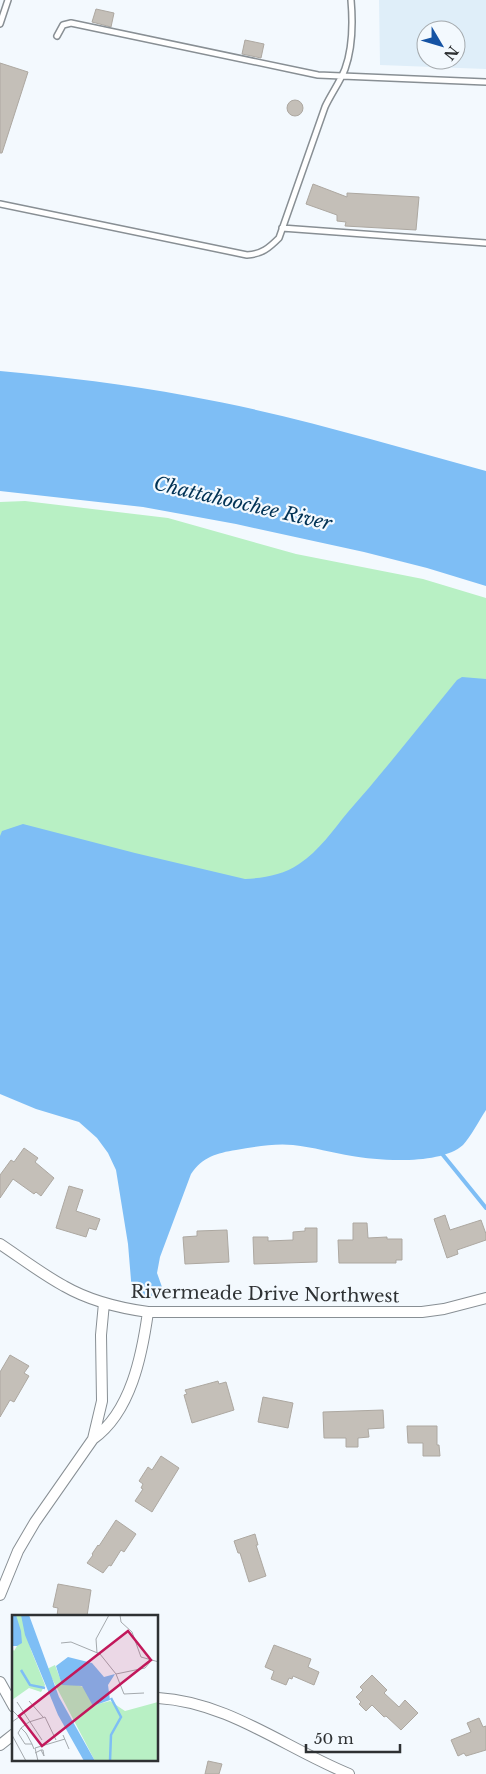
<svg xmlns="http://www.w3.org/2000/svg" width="486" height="1774" font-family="'Libre Baskerville',serif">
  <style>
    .built { fill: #dfeef9; fill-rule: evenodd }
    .green { fill: #b8f0c4 }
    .water { fill: #7ebef5 }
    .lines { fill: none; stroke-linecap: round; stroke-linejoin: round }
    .stream { stroke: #7ebef5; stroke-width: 4 }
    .building { fill: #c4bfb8; stroke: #ada8a1 }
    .lane-casing { stroke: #888f94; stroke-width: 8 }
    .street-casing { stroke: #888f94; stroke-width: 12 }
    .lane { stroke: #fff; stroke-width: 5 }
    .street { stroke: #fff; stroke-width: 10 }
    .labels { text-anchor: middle; stroke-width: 4.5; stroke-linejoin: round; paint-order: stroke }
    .street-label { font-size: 18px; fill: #2e3133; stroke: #f3f9fe }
    .water-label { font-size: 19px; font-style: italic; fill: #003255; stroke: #f3f9fe }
    .inset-river { fill: none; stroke: #7ebef5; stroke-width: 2.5 }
    .inset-road { fill: none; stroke: #a4a9ad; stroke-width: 1 }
    .view { fill: #c2185b; fill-opacity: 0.15; stroke: #c2185b; stroke-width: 2.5 }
    .inset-edge { fill: none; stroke: #2e3133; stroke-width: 2.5 }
  </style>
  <rect width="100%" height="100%" fill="#f3f9fe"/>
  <path class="built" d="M 379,0 L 486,0 L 486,69 L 380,65 ZM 426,30 L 456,30 L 456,60 L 426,60 Z"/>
  <path class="green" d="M 25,501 L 168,518 L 296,554 L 423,579 L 486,598 L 486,712 L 323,851 L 263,889 L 0,853 L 0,502 Z"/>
  <path class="water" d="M 0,371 C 63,377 126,384 188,396 C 289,414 387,444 486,471 L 486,586 L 427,568 L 364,552 L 236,524 L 143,507 L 0,491 Z
    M 462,677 L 486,679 L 486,1110 C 480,1119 470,1138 463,1145 C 441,1165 380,1161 352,1156 C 333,1153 313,1147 293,1145 C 274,1143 255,1147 236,1150 C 217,1153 202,1157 191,1174 L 160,1257 L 157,1273 L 162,1287 C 155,1298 143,1302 132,1292 L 128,1244 L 116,1170 L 108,1153 L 97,1138 L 79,1122 L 36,1109 L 0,1094 L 0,836 L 2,831 L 23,824 L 135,853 L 245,879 C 264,878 283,875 299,864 C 319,851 333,830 348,812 C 386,769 421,724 457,680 Z"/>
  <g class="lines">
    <path class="stream" d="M 443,1155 L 486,1208"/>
  </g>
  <path class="building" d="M 96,9 L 114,13 L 111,27 L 92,22 Z
    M 245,40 L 264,44 L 261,58 L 242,54 Z
    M 0,63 L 28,72 L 2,153 L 0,153 Z
    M287 108a8 8 0 1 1 16 0a8 8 0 1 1-16 0Z
    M 313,184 L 347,197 L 347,193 L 419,197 L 416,230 L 345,226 L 346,222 L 337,221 L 337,215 L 306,204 Z
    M 24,1148 L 38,1158 L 35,1162 L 54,1178 L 41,1196 L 36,1192 L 34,1194 L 13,1179 L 0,1198 L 0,1175 L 11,1160 L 14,1162 Z
    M 69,1186 L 83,1190 L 76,1211 L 100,1219 L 96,1230 L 89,1228 L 86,1237 L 56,1228 Z
    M 445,1215 L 450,1230 L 481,1220 L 486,1234 L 486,1240 L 457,1250 L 458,1254 L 447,1258 L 434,1219 Z
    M 353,1223 L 367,1223 L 368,1238 L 387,1237 L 387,1239 L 402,1239 L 402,1260 L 396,1260 L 396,1263 L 339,1263 L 338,1240 L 353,1240 Z
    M 305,1228 L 317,1228 L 317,1262 L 254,1264 L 253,1237 L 268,1237 L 268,1241 L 293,1240 L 293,1232 L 305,1231 Z
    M 227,1230 L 229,1262 L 185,1264 L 183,1237 L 197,1236 L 197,1231 Z
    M 10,1355 L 29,1366 L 24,1373 L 29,1376 L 14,1402 L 10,1400 L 0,1417 L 0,1372 Z
    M 218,1381 L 219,1384 L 226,1382 L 234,1410 L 192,1423 L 184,1395 L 187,1394 L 185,1390 Z
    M 263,1397 L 293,1403 L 288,1428 L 258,1422 Z
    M 383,1410 L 384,1428 L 368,1429 L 369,1437 L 358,1438 L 358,1447 L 346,1447 L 346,1438 L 324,1438 L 323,1412 Z
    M 407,1426 L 437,1426 L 437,1445 L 439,1445 L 440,1456 L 423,1456 L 423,1443 L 408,1443 Z
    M 161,1456 L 179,1468 L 152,1512 L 135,1501 L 143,1489 L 141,1488 L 143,1484 L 139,1481 L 148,1467 L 152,1470 Z
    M 116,1520 L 136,1534 L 124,1552 L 121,1550 L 111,1566 L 109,1565 L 103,1573 L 87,1563 L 93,1555 L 92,1554 L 98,1545 L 99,1546 Z
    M 255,1534 L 258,1545 L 256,1545 L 266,1576 L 249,1582 L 240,1553 L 238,1553 L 234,1541 Z
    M 58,1584 L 91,1590 L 87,1616 L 57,1616 L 58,1608 L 53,1607 Z
    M 274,1645 L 311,1659 L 308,1667 L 319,1672 L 314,1685 L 293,1676 L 292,1679 L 289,1678 L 286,1685 L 271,1679 L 274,1671 L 265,1667 Z
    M 372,1675 L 387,1690 L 384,1693 L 399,1707 L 405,1700 L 418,1713 L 401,1730 L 386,1716 L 384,1717 L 372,1705 L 366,1711 L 359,1704 L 361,1702 L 356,1697 L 363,1690 L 360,1687 Z
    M 479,1718 L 483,1727 L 486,1726 L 486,1750 L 466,1756 L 464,1753 L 458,1756 L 451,1740 L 471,1732 L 467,1723 Z
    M 208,1761 L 222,1764 L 219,1774 L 205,1774 Z"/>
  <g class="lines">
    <g class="lane-casing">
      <path id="lane" d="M 0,24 L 8,0
        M 57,36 L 63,25 L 71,23 L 318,75 L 486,82
        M 0,204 L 247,255 C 262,254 269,248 279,238 L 325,107 C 331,94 340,82 345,69 C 353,47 353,23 351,0
        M 282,228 L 486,243"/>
    </g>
    <g class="street-casing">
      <path id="street" d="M 0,1244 C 21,1258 42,1274 64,1286 C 90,1301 119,1308 148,1312 L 422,1312 L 444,1309 L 486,1298
        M 93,1439 L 102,1401 L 101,1335 L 104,1303
        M 0,1595 L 18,1551 L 35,1522 L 93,1439 C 131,1412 142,1355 148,1312
        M 0,1682 L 14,1707
        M 158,1698 C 228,1702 285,1748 349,1774
        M 0,1745 L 14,1734"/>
    </g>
    <use href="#lane" class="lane"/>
    <use href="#street" class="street"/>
  </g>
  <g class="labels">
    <g class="street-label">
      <text transform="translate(265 1294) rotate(1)" y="6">Rivermeade Drive Northwest</text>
    </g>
    <g class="water-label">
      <text transform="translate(243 503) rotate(13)" y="7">Chattahoochee River</text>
    </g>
  </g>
  <g transform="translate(12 1615)">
    <rect width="146" height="146" fill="#f3f9fe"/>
    <path d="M 2,0 L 10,0 L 19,35 L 33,70 L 29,77 L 17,73 L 0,85 L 0,33 L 2,36 L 5,31 ZM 43,50 L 49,66 L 72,72 L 83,90 L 98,86 L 113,96 L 146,87 L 146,146 L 83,146 L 35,54 Z" fill="#b8f0c4"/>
    <path d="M 0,0 L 4,0 L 9,16 L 10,28 L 5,31 L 0,31 ZM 9,0 L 17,0 L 47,82 L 83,146 L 72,146 L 46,100 L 13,20 ZM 56,42 L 80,48 L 92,62 L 103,59 L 96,70 L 98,85 L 81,91 L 70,71 L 50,70 L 44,51 Z" fill="#7ebef5"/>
    <path class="inset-river" d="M 9,55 L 18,70 L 33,73M 98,146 L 99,120 L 109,102 L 99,83"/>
    <path class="inset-road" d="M 108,0 L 109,7 L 120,17 L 129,42 L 147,47M 49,28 L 59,27 L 88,39 L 104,59 L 112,79 L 132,78M 85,38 L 84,24 L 97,0M 104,59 L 133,53 L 138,47M 17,86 L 31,102M 5,87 L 30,125M 0,95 L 7,102 L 0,107M 9,113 L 17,107 L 33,102 L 44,125M 0,120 L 14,146M 51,120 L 57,134M 20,129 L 13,129 L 6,118 L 9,113 L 14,118 L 20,129 L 22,134M 23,138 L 29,135 L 31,135 L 32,141 L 29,135M 26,146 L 23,133 L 53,124"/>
    <path class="view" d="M 116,16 L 139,45 L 30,131 L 7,101 Z"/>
    <rect width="146" height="146" class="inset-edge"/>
  </g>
  <g transform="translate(441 45) rotate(128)"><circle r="24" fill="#f3f9fe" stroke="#a4a9ad"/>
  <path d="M0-4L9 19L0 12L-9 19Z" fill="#1553a4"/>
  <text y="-8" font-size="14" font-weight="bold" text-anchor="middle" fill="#2e3133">N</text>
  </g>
  <path d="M306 1744v8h94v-8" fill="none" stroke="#2e3133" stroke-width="2.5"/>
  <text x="314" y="1744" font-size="15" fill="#2e3133" stroke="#f3f9fe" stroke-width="4" paint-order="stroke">50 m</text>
</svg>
